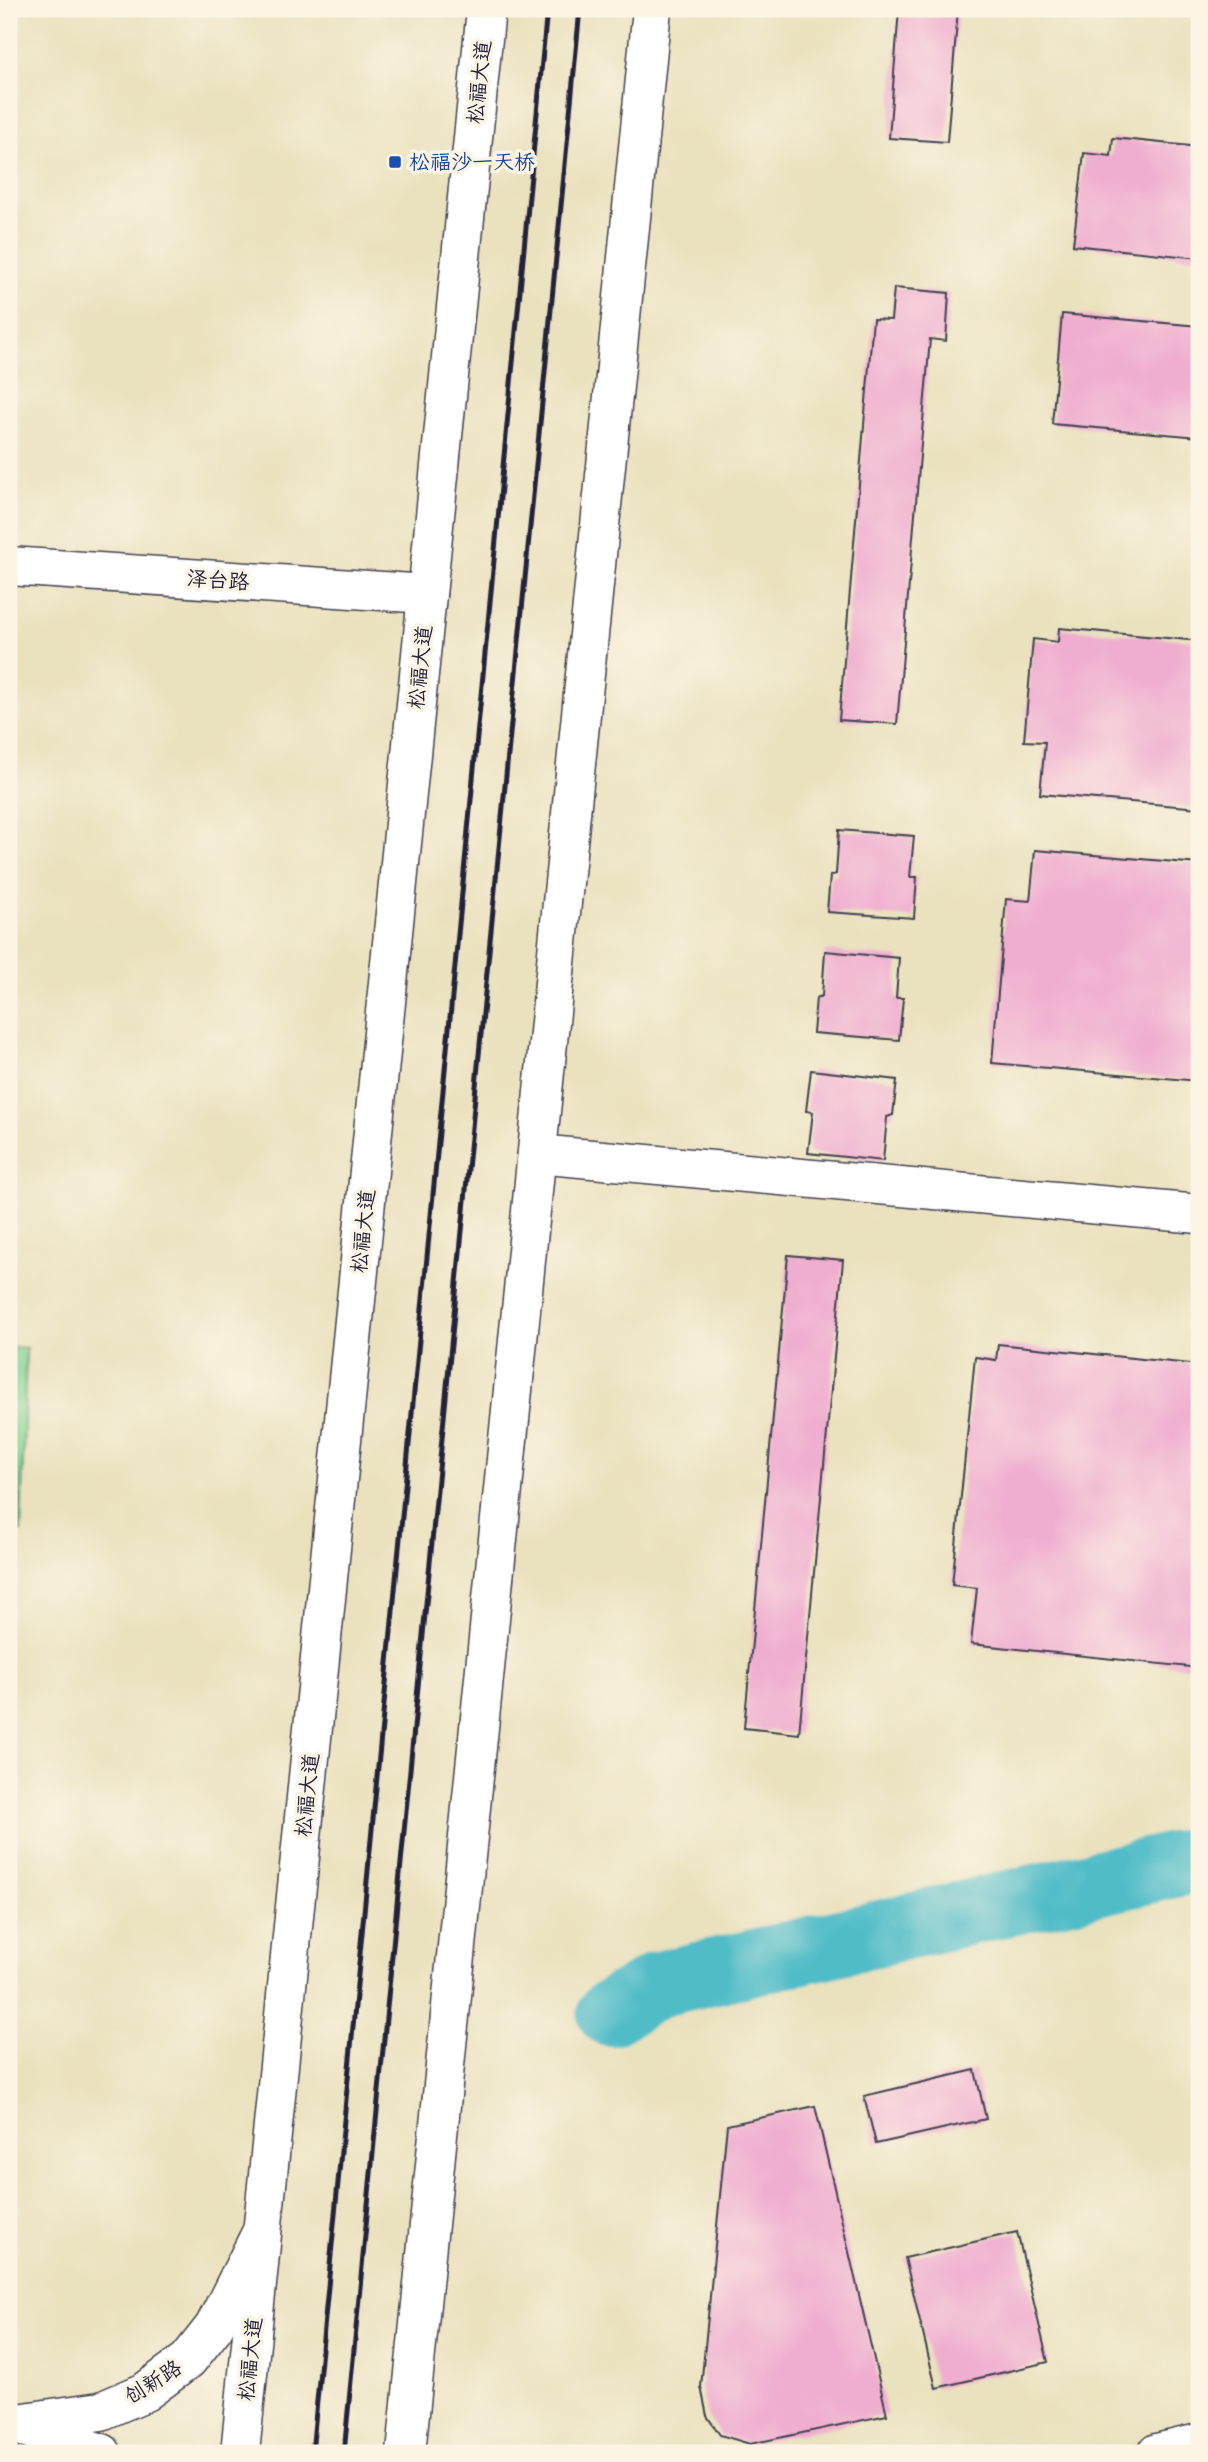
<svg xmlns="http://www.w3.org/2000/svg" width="1208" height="2462" font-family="'Gochi Hand','LXGW WenKai TC',sans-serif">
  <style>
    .green { fill: #80d192; stroke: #517a66; stroke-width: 2 }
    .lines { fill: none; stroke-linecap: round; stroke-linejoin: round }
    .river { stroke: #4fbcc8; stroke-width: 66 }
    .building { fill: #efadcf }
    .minor-casing { stroke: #403f4f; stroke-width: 41 }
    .major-casing { stroke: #403f4f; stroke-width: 41 }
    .minor { stroke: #fff; stroke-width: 38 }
    .major { stroke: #fff; stroke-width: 38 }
    .rail { stroke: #22223b; stroke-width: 5 }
    .transit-dot { fill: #1a4fb4; stroke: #fcf5e5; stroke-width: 2.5 }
    .labels { text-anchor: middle; stroke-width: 7; stroke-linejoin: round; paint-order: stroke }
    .street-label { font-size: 21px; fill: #22223b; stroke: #fcf5e5 }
    .transit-label { font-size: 21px; fill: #164399; stroke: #fcf5e5; text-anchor: start }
  </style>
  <rect width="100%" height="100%" fill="#fcf5e5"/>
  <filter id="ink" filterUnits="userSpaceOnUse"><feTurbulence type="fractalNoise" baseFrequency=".0143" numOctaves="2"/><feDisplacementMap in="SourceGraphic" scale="14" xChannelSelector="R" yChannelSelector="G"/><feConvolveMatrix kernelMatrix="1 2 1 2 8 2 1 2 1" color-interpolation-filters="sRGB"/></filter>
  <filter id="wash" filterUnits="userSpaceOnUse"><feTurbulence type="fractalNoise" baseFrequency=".00686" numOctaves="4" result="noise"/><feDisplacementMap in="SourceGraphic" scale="28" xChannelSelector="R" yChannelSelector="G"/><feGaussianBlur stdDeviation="1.57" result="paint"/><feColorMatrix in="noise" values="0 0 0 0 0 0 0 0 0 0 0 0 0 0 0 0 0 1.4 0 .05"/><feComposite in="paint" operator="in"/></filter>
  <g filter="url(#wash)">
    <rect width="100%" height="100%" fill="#eae1be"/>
    <path class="green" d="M 9,1347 L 26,1348 L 21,1531 L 9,1531 Z"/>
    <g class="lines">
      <path class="river" d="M 610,2013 L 659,1984 L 1199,1859"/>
    </g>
    <g id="blocks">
      <path class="building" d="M 899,9 L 958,9 L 947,142 L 889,138 Z
        M 1113,138 L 1199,147 L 1199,258 L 1073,245 L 1084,153 L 1111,156 Z
        M 894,288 L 949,293 L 946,341 L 930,339 L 897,724 L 839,720 L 873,319 L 891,320 Z
        M 1062,314 L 1199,326 L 1199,437 L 1052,424 Z
        M 1059,628 L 1199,641 L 1199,808 L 1040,794 L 1045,742 L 1024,741 L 1033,639 L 1058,642 Z
        M 839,830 L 914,836 L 910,877 L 917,877 L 914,918 L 827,912 L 830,876 L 836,874 Z
        M 1035,850 L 1199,864 L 1199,1081 L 992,1063 L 1006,899 L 1030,901 Z
        M 825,951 L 899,958 L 896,998 L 903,998 L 899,1040 L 813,1033 L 816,998 L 822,996 Z
        M 811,1070 L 897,1080 L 893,1115 L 887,1117 L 883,1161 L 808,1153 L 813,1112 L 806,1111 Z
        M 788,1255 L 843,1260 L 799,1734 L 744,1728 Z
        M 998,1344 L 1199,1365 L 1199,1668 L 971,1644 L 977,1588 L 952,1585 L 975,1357 L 996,1360 Z
        M 975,2070 L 986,2119 L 876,2144 L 864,2096 Z
        M 815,2106 L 887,2415 L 750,2444 L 720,2435 L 707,2416 L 701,2387 L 727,2125 Z
        M 1017,2232 L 1048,2362 L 936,2388 L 905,2258 Z"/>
    </g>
  </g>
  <g filter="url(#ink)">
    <use href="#blocks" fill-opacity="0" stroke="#403f4f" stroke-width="2"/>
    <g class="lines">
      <g class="minor-casing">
        <path id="minor" d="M 9,566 L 427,594
          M 537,1154 L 1199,1214
          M 10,2424 L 101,2411 L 145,2392 L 188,2360 L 214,2327 L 261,2233
          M 21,2427 L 102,2453
          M 1157,2453 L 1199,2443"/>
      </g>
      <g class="major-casing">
        <path id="major" d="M 240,2453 L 486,9
          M 406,2453 L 652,9"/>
      </g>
      <use href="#minor" class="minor"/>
      <use href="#major" class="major"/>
      <path class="rail" d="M 312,2453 L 547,9
        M 344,2453 L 580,9"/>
    </g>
  </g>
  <rect class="transit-dot" x="388" y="155" width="14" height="14" rx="3.5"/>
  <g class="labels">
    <g class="street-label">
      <text transform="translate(479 82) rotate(-84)" y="7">松福大道</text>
      <text transform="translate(218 580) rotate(4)" y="7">泽台路</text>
      <text transform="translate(420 667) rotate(-84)" y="7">松福大道</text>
      <text transform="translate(363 1231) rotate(-84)" y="7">松福大道</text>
      <text transform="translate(307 1795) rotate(-84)" y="7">松福大道</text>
      <text transform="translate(250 2359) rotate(-84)" y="7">松福大道</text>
      <text transform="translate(153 2382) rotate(-32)" y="7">创新路</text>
    </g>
    <g class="transit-label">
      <text x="409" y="169">松福沙一天桥</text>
    </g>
  </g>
  <rect width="1208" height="2462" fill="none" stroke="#fcf5e5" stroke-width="35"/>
</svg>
